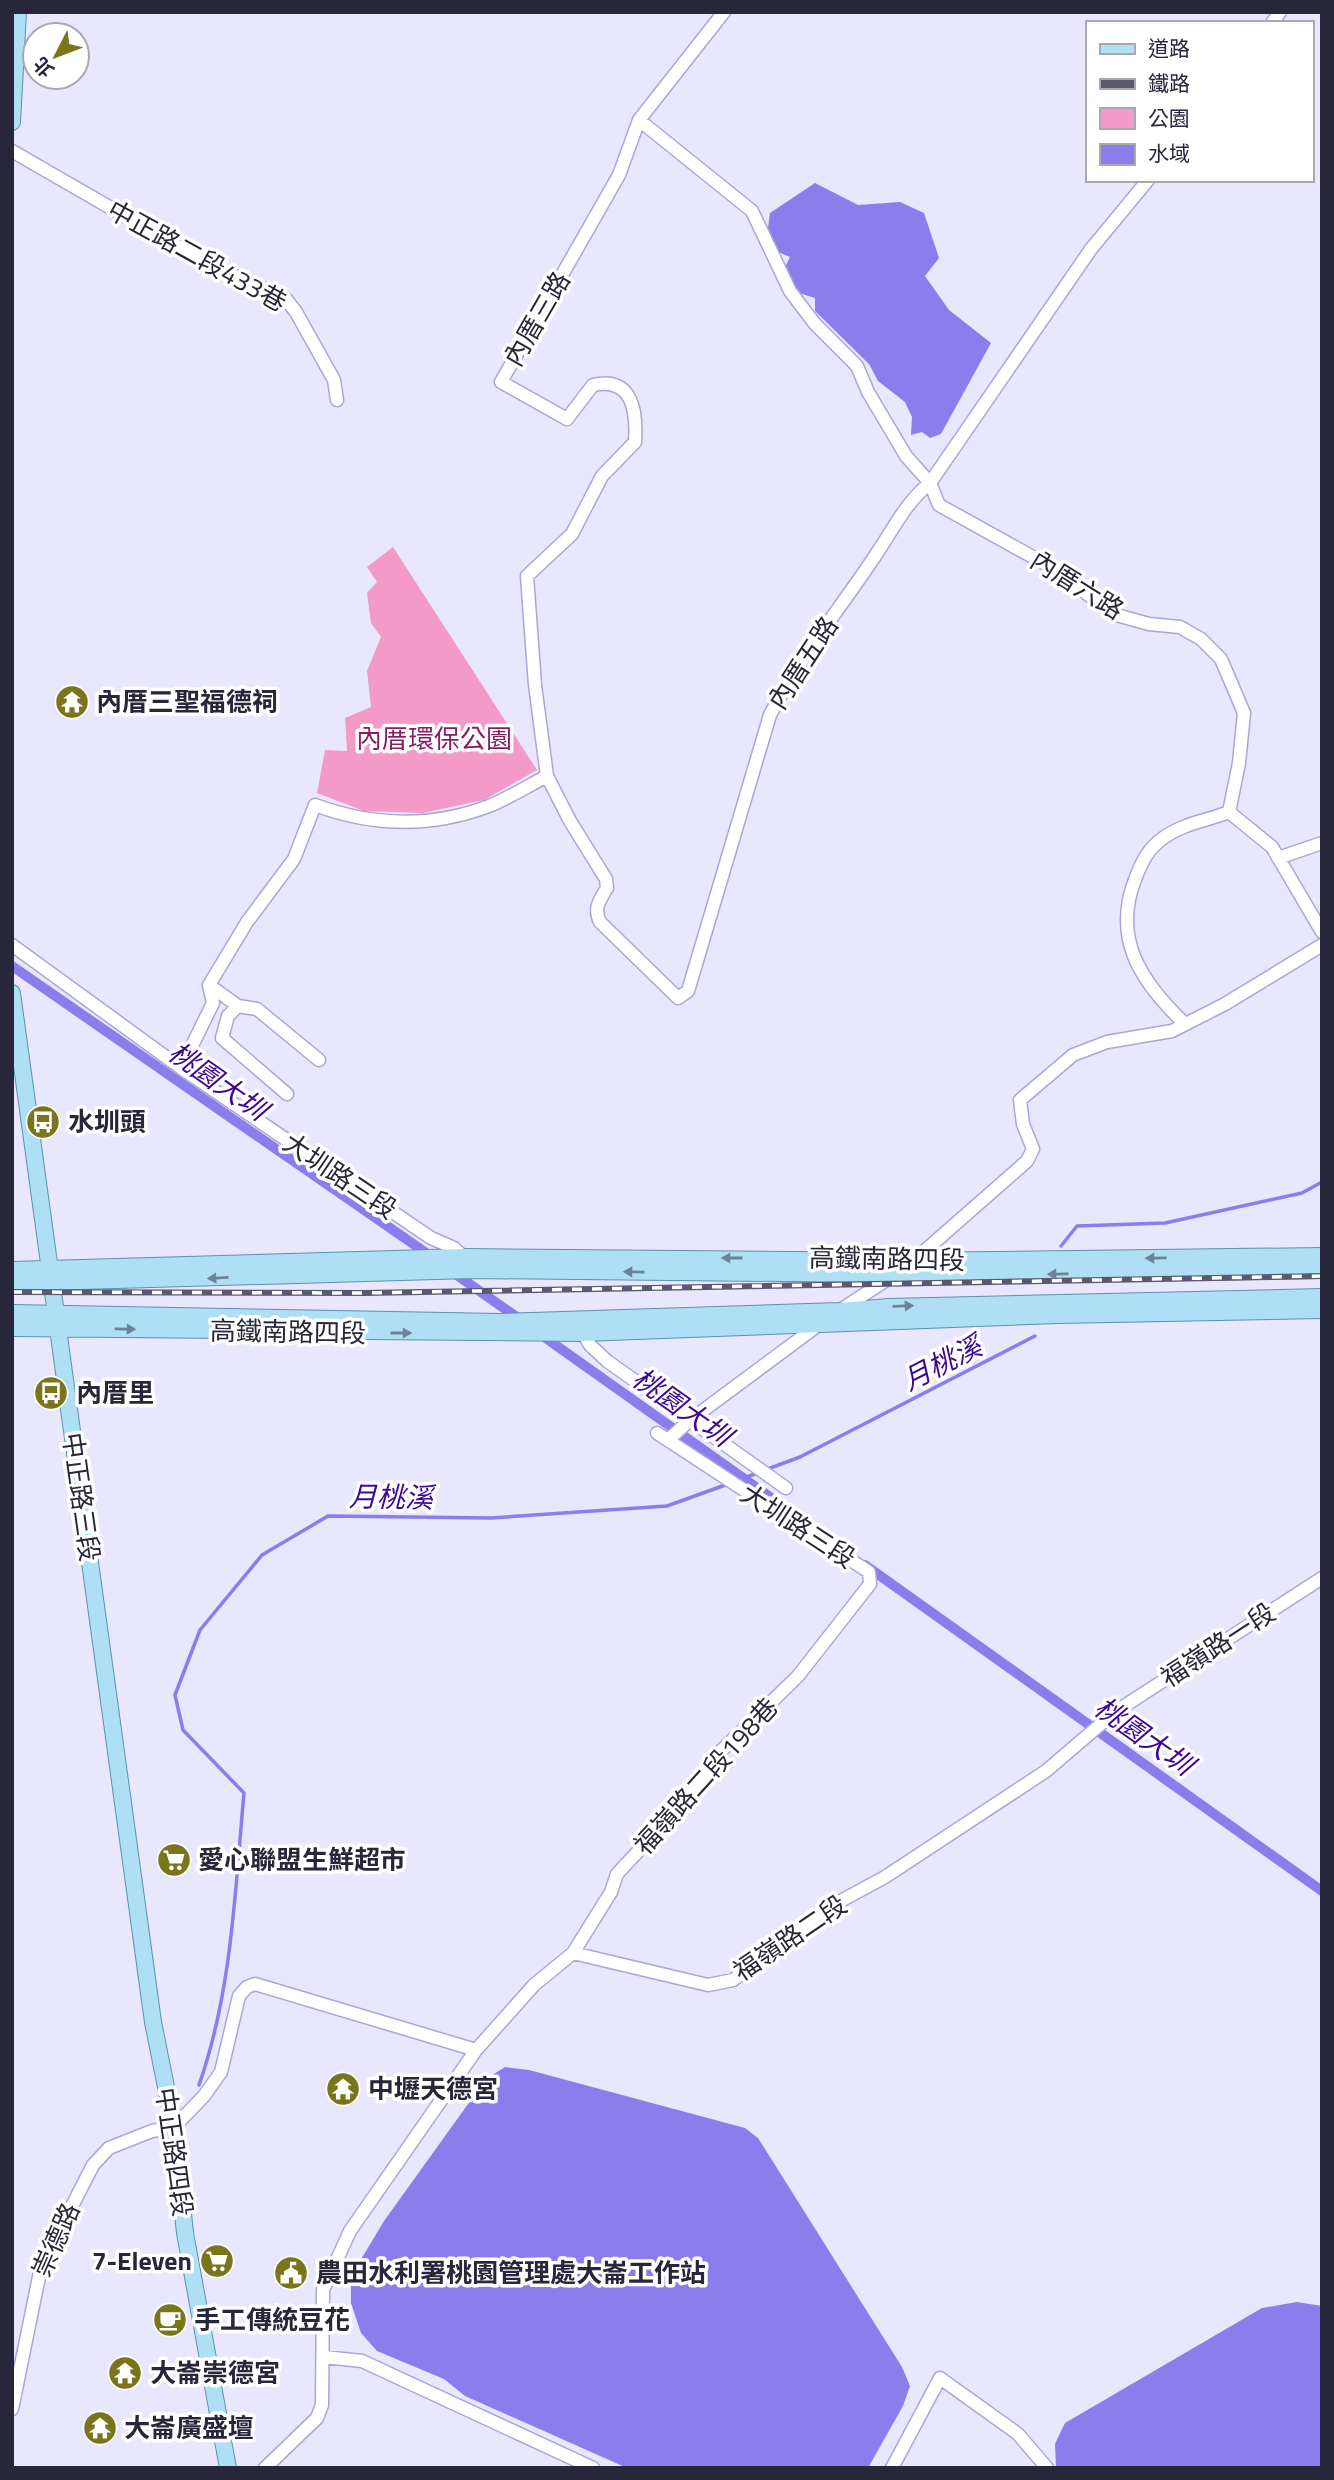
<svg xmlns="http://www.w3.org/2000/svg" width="1334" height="2480" font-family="'Titillium Web','Noto Sans TC',sans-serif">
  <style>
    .green { fill: #f39ac9 }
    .water { fill: #8c7dec }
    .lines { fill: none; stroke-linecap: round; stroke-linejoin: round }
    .stream { stroke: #8c7dec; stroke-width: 3.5 }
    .canal { stroke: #8c7dec; stroke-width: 10 }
    .minor-casing { stroke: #a9a6db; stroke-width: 15 }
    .major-casing { stroke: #5d91af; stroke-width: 18 }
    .minor { stroke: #fff; stroke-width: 12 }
    .major { stroke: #afdff4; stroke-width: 16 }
    .rail-casing { stroke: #5b596f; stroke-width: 6 }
    .rail { stroke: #fff; stroke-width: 3.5; stroke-dasharray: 10; stroke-linecap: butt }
    .oneway { fill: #6c8298 }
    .labels { text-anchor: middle; stroke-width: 7; stroke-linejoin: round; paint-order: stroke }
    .street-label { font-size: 26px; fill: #28263b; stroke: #fff }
    .poi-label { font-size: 26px; font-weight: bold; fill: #28263b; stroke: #fff; text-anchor: start }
    .park-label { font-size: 26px; fill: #871f60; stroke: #fff }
    .water-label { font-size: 28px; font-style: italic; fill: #3c0793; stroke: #fff }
  </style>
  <rect width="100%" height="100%" fill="#e8e7fe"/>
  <path class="green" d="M 393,547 L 537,770 L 484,800 L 423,813 L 364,811 L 317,793 L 325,750 L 347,751 L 345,718 L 371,707 L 367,671 L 381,637 L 371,623 L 367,593 L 377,582 L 367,567 Z"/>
  <path class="water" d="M 815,183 L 858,205 L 900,202 L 924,213 L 939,258 L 925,276 L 949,310 L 991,343 L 941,434 L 930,438 L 922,432 L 911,435 L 912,417 L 905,402 L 878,381 L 869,364 L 815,311 L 815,298 L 799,293 L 781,276 L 790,257 L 778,252 L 768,228 L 770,213 Z
    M 505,2067 L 529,2070 L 745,2128 L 758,2138 L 902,2367 L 910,2386 L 903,2406 L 868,2468 L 627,2468 L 465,2396 L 444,2379 L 377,2351 L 361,2333 L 351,2303 L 351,2276 L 384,2221 L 486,2079 Z
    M 1297,2302 L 1322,2306 L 1322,2468 L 1056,2468 L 1055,2444 L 1065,2423 L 1262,2308 Z"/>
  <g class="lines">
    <path class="stream" d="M 1061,1246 L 1077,1226 L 1165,1223 L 1302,1193 L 1322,1182
      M 765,1470 L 800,1457 L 1035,1336
      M 735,1481 L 758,1473
      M 199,2085 C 232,1991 235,1891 244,1793 L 183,1730 L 175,1695 L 200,1630 L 262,1555 L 328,1516 L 491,1518 L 667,1506 L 728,1484"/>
    <path class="canal" d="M 12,966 L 432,1257
      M 451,1271 L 521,1320
      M 540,1334 L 832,1541
      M 865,1565 L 1322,1891"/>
    <g class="minor-casing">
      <path id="minor" d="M 724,12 L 639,120 L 619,175 L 501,382 L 567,419 L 593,385 C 633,376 637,412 635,442 L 602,476 L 572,534 L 527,576 L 535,685 L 547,776 L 570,821 L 606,879 L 607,888 C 600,900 593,908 600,922 L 678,998 L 688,991 L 770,715 C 799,658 840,609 875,556 C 893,530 905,503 930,483 L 1091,249 L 1148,180
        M 1272,23 L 1280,12
        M 639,120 L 752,211 L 790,291 L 815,324 L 857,366 L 868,392 L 906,456 L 930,483 L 939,505 L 1058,571 L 1113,614 L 1149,624 L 1180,627 L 1201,639 L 1221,659 L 1244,713 L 1239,763 L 1229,812 L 1272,847 L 1322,932
        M 12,151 L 208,264 L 285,298 L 296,312 L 334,380 L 337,400
        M 1278,858 L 1322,843
        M 12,945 L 181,1068 L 431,1238 L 454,1248 L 464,1257
        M 209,985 L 238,1006 L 257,1009 L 319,1060
        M 238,1006 L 228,1016 L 222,1038 L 287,1094
        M 1185,1024 C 1141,982 1111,938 1136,877 C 1142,861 1149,848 1163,838 C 1184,823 1206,821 1229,812
        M 181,1068 L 213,1003 L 209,985 L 247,922 L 294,859 L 315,805 C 372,826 431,828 489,806 C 509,798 528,786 547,776
        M 912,1262 L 1027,1161 L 1033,1149 L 1023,1124 L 1020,1100 L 1073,1055 L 1107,1042 L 1172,1031 L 1225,1004 L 1322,945
        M 839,1311 L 897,1273
        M 583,1333 L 590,1345 L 607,1361 L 786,1488
        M 668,1440 L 689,1421 L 821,1323
        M 573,1953 L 611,1892 L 617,1874 L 683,1803 L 720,1752 L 798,1676 L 870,1584 L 869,1572 L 657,1433
        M 324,2357 L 362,2361 L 593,2468
        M 12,2409 L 41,2267 L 93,2165 L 109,2148 L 152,2131 L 174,2127 L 204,2096 L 221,2072 L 239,1996 L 247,1987 L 255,1984 L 476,2050
        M 265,2468 L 317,2418 L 322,2405 L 323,2290 L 350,2231 L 476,2050 L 534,1985 L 573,1953 L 708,1985 L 733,1980 L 824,1910 L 885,1877 L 1046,1771 L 1115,1712 L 1322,1578
        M 892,2468 L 940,2378 L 1018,2434 L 1047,2468"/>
    </g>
    <g class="major-casing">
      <path id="major" d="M 12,122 L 18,12
        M 12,993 L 153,2022 L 174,2127 L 185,2233 L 228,2468
        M 12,1270 L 464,1257 L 914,1261 L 1322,1256
        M 12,1283 L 471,1270 L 979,1275 L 1322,1270
        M 12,1313 L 500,1322 L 839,1311 L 889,1307 L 1322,1297
        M 12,1328 L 583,1333 L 1057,1315 L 1322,1310"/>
    </g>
    <use href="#minor" class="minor"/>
    <use href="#major" class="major"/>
    <g class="rail-casing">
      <path id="rail" d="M 12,1292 L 364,1293 L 1322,1276"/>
    </g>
    <use href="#rail" class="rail"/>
  </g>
  <defs><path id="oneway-solid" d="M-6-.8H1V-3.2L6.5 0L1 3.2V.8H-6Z" transform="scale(1.75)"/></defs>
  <g class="oneway">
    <use href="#oneway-solid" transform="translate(732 1258) rotate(-180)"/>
    <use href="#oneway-solid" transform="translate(1156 1258) rotate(179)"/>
    <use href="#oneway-solid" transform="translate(634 1272) rotate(-179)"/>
    <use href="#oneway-solid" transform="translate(1058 1274) rotate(179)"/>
    <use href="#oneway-solid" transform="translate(218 1278) rotate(177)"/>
    <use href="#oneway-solid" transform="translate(903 1306) rotate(-2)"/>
    <use href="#oneway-solid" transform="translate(125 1329) rotate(1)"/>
    <use href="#oneway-solid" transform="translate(401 1333)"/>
  </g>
  <defs>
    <g id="temple-disc" transform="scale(1.75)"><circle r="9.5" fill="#79751a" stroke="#fff"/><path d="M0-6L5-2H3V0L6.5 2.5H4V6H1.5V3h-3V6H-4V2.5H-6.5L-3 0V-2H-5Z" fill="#fff"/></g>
    <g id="bus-disc" transform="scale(1.75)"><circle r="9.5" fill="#79751a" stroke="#fff"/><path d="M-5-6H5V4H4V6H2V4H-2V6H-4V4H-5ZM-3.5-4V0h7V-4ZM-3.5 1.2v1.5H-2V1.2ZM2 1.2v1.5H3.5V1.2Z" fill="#fff"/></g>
    <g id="supermarket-disc" transform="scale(1.75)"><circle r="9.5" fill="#79751a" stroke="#fff"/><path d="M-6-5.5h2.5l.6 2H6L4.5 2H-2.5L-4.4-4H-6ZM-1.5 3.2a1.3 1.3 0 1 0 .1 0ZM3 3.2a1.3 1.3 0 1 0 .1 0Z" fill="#fff"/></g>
    <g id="civic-disc" transform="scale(1.75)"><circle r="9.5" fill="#79751a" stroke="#fff"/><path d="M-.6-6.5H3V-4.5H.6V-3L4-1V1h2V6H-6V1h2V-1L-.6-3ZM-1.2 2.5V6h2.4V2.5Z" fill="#fff"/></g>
    <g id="cafe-disc" transform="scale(1.75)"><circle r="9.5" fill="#79751a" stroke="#fff"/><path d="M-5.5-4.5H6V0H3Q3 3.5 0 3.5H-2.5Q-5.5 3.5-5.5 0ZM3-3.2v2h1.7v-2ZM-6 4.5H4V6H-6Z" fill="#fff"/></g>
  </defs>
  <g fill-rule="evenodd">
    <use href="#temple-disc" x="72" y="702"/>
    <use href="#bus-disc" x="43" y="1122"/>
    <use href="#bus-disc" x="51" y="1393"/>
    <use href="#supermarket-disc" x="174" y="1860"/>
    <use href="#temple-disc" x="343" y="2089"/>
    <use href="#supermarket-disc" x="217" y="2261"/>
    <use href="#civic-disc" x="291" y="2273"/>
    <use href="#cafe-disc" x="170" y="2320"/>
    <use href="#temple-disc" x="125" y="2373"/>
    <use href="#temple-disc" x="100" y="2428"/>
  </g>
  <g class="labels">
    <g class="street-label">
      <text transform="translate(197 256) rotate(29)" y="9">中正路二段433巷</text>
      <text transform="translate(537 319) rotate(-60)" y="9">內厝三路</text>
      <text transform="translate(1077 585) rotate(32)" y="9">內厝六路</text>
      <text transform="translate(803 663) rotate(-57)" y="9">內厝五路</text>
      <text transform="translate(340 1176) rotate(34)" y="9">大圳路三段</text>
      <text transform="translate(887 1259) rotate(1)" y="9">高鐵南路四段</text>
      <text transform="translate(288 1332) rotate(1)" y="9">高鐵南路四段</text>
      <text transform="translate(81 1497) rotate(82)" y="9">中正路三段</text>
      <text transform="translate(798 1526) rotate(33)" y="9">大圳路三段</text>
      <text transform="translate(1218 1645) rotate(-33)" y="9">福嶺路一段</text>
      <text transform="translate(706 1776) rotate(-48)" y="9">福嶺路二段198巷</text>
      <text transform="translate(790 1938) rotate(-34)" y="9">福嶺路二段</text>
      <text transform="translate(174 2152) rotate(82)" y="9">中正路四段</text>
      <text transform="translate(56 2240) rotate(-66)" y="9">崇德路</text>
    </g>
    <g class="poi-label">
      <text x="96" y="711">內厝三聖福德祠</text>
      <text x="68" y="1131">水圳頭</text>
      <text x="76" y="1402">內厝里</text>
      <text x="198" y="1869">愛心聯盟生鮮超市</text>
      <text x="368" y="2098">中壢天德宮</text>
      <text x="192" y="2270" text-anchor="end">7-Eleven</text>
      <text x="316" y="2282">農田水利署桃園管理處大崙工作站</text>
      <text x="194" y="2329">手工傳統豆花</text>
      <text x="150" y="2382">大崙崇德宮</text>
      <text x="124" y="2437">大崙廣盛壇</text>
    </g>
    <g class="park-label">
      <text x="434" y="748">內厝環保公園</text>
    </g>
    <g class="water-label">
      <text transform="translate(218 1081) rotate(35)" y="10">桃園大圳</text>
      <text transform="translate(942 1363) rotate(-27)" y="10">月桃溪</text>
      <text transform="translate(682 1407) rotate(35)" y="10">桃園大圳</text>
      <text transform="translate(391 1497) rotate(1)" y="10">月桃溪</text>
      <text transform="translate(1144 1736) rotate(35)" y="10">桃園大圳</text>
    </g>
  </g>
  <rect width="1334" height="2480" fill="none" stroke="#28263b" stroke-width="28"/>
  <rect x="1086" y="21" width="228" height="161" fill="#ffffff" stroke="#a9a8b1" stroke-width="2"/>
  <rect x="1100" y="44" width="35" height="10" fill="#afdff4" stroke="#a9a8b1" stroke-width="2"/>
  <text x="1148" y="56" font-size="21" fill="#28263b">道路</text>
  <rect x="1100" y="79" width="35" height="10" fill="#5b596f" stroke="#a9a8b1" stroke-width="2"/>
  <text x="1148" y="91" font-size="21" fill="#28263b">鐵路</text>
  <rect x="1100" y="108" width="35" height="21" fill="#f39ac9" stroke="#a9a8b1" stroke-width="2"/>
  <text x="1148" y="126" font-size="21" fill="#28263b">公園</text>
  <rect x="1100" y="144" width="35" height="21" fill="#8c7dec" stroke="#a9a8b1" stroke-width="2"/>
  <text x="1148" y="161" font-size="21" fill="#28263b">水域</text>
  <g transform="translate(56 56) rotate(228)"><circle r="33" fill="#ffffff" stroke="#a9a8b1" stroke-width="2"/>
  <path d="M0-5L12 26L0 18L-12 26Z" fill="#79751a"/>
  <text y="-10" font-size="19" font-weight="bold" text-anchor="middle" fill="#28263b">北</text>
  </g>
</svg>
